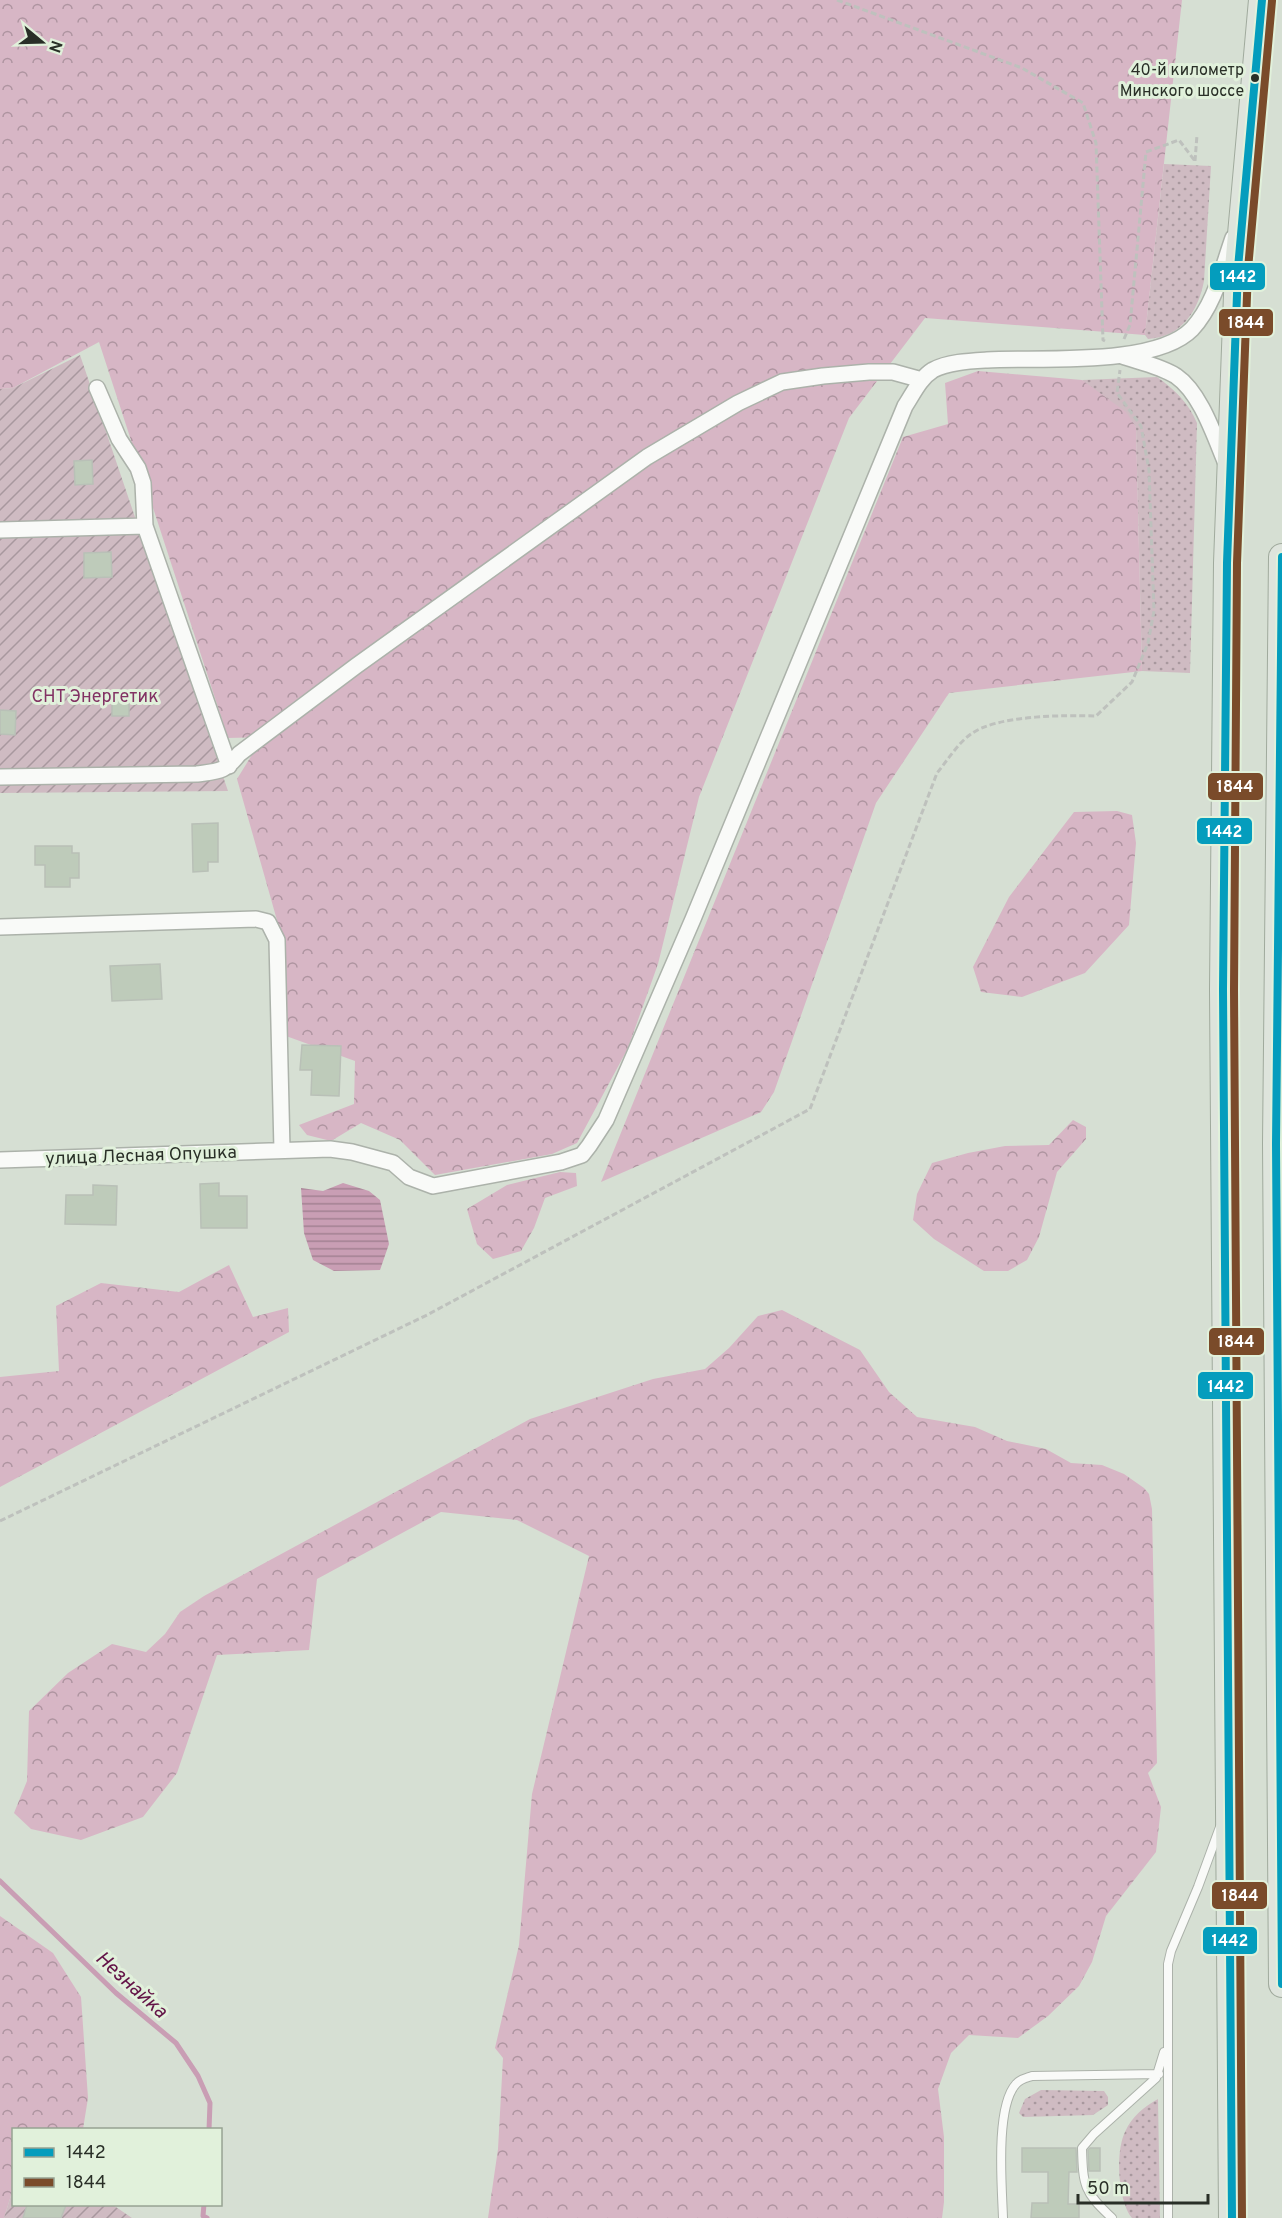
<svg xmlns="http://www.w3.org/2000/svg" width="1282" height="2218" font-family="Overpass,sans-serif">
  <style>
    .grass { fill: url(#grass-dots) }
    .forest { fill: url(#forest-crowns) }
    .garden { fill: url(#garden-furrows) }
    .water { fill: url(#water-rules) }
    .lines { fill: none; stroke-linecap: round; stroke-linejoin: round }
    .stream { stroke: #c99eb4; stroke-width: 5 }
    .building { fill: #becbba; stroke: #b9c0b7; stroke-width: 1.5 }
    .service-casing { stroke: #acb2aa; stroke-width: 10 }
    .minor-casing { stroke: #acb2aa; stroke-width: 18 }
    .trunk-casing { stroke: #a0aa9d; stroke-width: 28 }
    .path { stroke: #bec1bd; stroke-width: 3; stroke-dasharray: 6 3; stroke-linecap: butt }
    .service { stroke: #f9faf8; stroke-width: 8 }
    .minor { stroke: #f9faf8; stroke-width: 15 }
    .trunk { stroke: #dee4dc; stroke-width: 26 }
    .bus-1-casing { stroke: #e1f1db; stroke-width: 12 }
    .bus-2-casing { stroke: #e1f1db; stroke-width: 12 }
    .bus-1 { stroke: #049dbd; stroke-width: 8 }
    .bus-2 { stroke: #7a4b2a; stroke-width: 8 }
    .bus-dot { fill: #292f27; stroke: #e1f1db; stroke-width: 2 }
    .labels { text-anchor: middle; stroke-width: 6; stroke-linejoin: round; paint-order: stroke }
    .bus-label { font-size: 16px; fill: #292f27; stroke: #e1f1db; text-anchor: end }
    .park-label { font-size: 18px; fill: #823263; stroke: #e1f1db }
    .street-label { font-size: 18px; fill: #292f27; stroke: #e1f1db }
    .water-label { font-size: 20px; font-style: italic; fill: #631447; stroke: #e1f1db }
    .line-badge { stroke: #e1f1db; stroke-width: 2 }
    .badge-label { font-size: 16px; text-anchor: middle; font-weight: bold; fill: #fff }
  </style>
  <defs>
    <pattern id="grass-dots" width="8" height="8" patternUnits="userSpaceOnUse" patternTransform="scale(1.5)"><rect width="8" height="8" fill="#cfbbc2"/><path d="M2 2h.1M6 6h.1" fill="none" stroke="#a8989e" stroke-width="1.8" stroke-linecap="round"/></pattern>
    <pattern id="forest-crowns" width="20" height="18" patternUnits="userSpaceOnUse" patternTransform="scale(1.5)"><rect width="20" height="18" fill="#d7b6c5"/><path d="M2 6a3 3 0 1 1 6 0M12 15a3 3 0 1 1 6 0" fill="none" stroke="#ae94a0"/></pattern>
    <pattern id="garden-furrows" width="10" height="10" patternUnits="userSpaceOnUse" patternTransform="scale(1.5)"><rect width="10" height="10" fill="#cfbbc2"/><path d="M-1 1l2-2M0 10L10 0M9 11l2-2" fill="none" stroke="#a8989e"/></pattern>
    <pattern id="water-rules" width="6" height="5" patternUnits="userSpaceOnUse" patternTransform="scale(1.5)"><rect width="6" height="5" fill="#c99eb4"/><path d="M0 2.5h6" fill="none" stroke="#a38192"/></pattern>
  </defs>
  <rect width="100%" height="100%" fill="#d6dfd3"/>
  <path class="grass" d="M 1164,164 L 1211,166 L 1204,281 C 1198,312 1181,337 1148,339 L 1145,335 Z
    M 1157,377 C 1175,390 1188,402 1197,423 L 1190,673 L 1142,671 L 1136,427 L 1082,380 Z
    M 1041,2090 L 1104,2091 L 1108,2097 L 1108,2105 L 1093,2115 L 1023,2117 L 1019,2113 L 1025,2099 Z
    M 1158,2099 L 1160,2218 L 1132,2218 C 1118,2201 1115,2152 1125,2132 C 1132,2116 1144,2107 1158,2099 Z"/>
  <path class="forest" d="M 0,0 L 1182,0 L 1145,335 L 925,318 L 849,418 L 699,797 L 658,964 L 628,1048 L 577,1143 L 552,1154 L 435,1175 L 400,1140 L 361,1123 L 331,1141 L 307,1135 L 299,1125 L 354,1104 L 355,1061 L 286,1036 L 284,945 L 237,779 L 263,737 L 228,738 L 99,342 L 13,388 L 0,389 Z
    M 978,371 L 1082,380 L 1126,412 L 1136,427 L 1142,671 L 949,693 L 876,803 L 774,1092 L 761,1112 L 601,1182 L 903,437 L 948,424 L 945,383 Z
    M 1117,811 L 1132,815 L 1136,843 L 1129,925 L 1085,973 L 1022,997 L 981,992 L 973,967 L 1009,897 L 1074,812 Z
    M 1073,1120 L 1086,1127 L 1086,1139 L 1057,1172 L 1039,1237 L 1027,1260 L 1008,1271 L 984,1271 L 934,1239 L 913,1220 L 917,1194 L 932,1163 L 968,1153 L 1005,1146 L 1049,1145 Z
    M 560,1172 L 576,1173 L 577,1186 L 545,1198 L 534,1228 L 521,1251 L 493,1259 L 477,1244 L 467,1209 L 507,1185 Z
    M 229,1265 L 253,1317 L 288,1308 L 289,1332 L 0,1487 L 0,1377 L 59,1371 L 56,1306 L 101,1283 L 179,1292 Z
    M 782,1310 L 860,1350 L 889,1392 L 917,1417 L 975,1427 L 1007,1441 L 1046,1449 L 1071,1463 L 1102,1465 L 1124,1474 L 1144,1488 L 1149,1494 L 1152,1509 L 1157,1763 L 1148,1773 L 1161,1807 L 1156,1852 L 1106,1916 L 1092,1962 L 1079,1986 L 1048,2016 L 1018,2038 L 969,2035 L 951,2053 L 938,2089 L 944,2137 L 944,2202 L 942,2218 L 488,2218 L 498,2149 L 503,2058 L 495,2048 L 519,1945 L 532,1794 L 589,1556 L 517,1520 L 441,1512 L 317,1579 L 309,1650 L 217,1655 L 177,1773 L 143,1817 L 81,1840 L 31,1829 L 14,1813 L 27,1781 L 29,1711 L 68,1673 L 112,1644 L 146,1652 L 165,1634 L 180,1612 L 204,1596 L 530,1419 L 653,1379 L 705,1369 L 729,1348 L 758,1316 Z
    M 0,1916 L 53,1953 L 81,1997 L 88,2098 L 83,2129 L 14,2130 L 13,2189 L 4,2218 L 0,2218 Z"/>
  <path class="garden" d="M 80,355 L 228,791 L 0,793 L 0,389 L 13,388 Z
    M 13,2189 L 14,2204 L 113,2205 L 132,2218 L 4,2218 Z"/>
  <path class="water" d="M 343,1183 L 369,1191 L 380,1200 L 389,1244 L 380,1270 L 334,1271 L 313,1260 L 304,1233 L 301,1188 L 323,1191 Z"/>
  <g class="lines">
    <path class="stream" d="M 0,1881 L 116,1993 L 176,2043 L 198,2076 L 210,2103 L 209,2130
      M 204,2204 L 203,2216 L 207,2218"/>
  </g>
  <path class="building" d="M 92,460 L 93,484 L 75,485 L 74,461 Z
    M 111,552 L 112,577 L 84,578 L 84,553 Z
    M 112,699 L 129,699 L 129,716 L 112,716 Z
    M 0,710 L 16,711 L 15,735 L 0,734 Z
    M 218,823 L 218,862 L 208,862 L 208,871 L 193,872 L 192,824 Z
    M 35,846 L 72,846 L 72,853 L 79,853 L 79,878 L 70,878 L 70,887 L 45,887 L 45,865 L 35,865 Z
    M 160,964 L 162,999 L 112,1001 L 110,966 Z
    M 302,1045 L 341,1046 L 339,1096 L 311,1095 L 312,1070 L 300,1070 Z
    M 219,1183 L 219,1196 L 247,1196 L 247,1228 L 201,1228 L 200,1184 Z
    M 93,1185 L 117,1186 L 116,1225 L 65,1224 L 66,1195 L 93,1195 Z
    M 1022,2148 L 1076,2148 L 1077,2172 L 1069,2172 L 1068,2204 L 1079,2204 L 1079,2218 L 1031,2218 L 1032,2203 L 1048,2203 L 1048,2172 L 1022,2172 Z
    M 1090,2148 L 1100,2148 L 1100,2171 L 1089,2171 L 1088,2150 Z
    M 27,2205 L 66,2205 L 61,2218 L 23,2218 Z"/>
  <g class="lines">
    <g class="service-casing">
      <path id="service" d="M 1003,2218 C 1002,2187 995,2107 1016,2084 C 1020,2079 1026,2078 1032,2076 L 1159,2074
        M 1112,2218 C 1084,2192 1083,2186 1082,2148 L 1094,2134 L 1156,2078 L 1164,2052
        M 1168,2218 L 1168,1964 L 1171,1951 L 1198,1887 L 1220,1827"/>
    </g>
    <g class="minor-casing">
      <path id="minor" d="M 1122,356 C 1140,362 1160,366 1176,376 C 1201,393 1215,438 1227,466
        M 97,388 L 119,439 L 138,468 L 143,483 L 145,526 L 229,766
        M 0,530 L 145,526
        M 0,777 L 197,774 C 219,771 225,772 239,754 L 356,666 L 647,457 L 738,403 L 782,382 L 823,376 L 869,372 L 893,372 L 922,380
        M 0,927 L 256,919 L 268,922 L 277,940 L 282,1150
        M 0,1160 L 330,1149 L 352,1152 L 393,1163 L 409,1177 L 433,1186 L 561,1162 L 582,1155 L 589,1146 L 606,1120 L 693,919 L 905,406 C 913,394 920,378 933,370 C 948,362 970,361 987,360 C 1039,357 1155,367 1192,329 C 1215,304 1222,269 1233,238"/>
    </g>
    <g class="trunk-casing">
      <path id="trunk" d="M 1282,557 L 1276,1144 L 1282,1984
        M 1232,2218 L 1223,990 L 1227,563 L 1238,268 L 1262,0"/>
    </g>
    <path class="path" d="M 837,0 L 1022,68 L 1083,103 L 1096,143 L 1103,340 L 1105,341
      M 1195,161 L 1197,135
      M 1124,339 L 1130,325 L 1146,152 L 1179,140 L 1195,161
      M 0,1521 L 427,1315 L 810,1109 L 937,773 C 947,761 958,743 971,734 C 997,715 1064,715 1096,716 L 1132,682 L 1148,643 L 1154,611 L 1149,470 L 1141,426 L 1117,393 L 1120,370"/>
    <use href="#service" class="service"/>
    <use href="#minor" class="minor"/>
    <use href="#trunk" class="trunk"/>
    <g class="bus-1-casing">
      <path id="bus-1" d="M 1282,557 L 1276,1144 L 1282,1984
        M 1232,2218 L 1223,990 L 1227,563 L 1238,268 L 1262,0"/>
    </g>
    <g class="bus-2-casing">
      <path id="bus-2" d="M 1242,2218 L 1234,990 L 1237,563 L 1248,269 L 1272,1"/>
    </g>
    <use href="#bus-1" class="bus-1"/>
    <use href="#bus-2" class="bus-2"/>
  </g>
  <circle class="bus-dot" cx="1255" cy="78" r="5"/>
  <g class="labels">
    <g class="bus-label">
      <text x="1244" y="75">40-й километр<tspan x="1244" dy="21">Минского шоссе</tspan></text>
    </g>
    <g class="park-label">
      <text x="95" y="702">СНТ Энергетик</text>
    </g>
    <g class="street-label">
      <text transform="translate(141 1155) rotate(-2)" y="6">улица Лесная Опушка</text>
    </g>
    <g class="water-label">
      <text transform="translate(132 1984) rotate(42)" y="7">Незнайка</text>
    </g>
  </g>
  <g class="line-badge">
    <rect x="1209" y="262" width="57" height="29" rx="6" fill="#049dbd"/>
    <rect x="1218" y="308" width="56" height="29" rx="6" fill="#7a4b2a"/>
    <rect x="1207" y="772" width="57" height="29" rx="6" fill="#7a4b2a"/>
    <rect x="1196" y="817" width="57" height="28" rx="6" fill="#049dbd"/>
    <rect x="1208" y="1327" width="57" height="29" rx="6" fill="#7a4b2a"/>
    <rect x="1197" y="1371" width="57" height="29" rx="6" fill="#049dbd"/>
    <rect x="1211" y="1881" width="57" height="29" rx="6" fill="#7a4b2a"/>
    <rect x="1202" y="1926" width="56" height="29" rx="6" fill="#049dbd"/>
  </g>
  <g class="badge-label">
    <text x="1238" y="282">1442</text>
    <text x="1246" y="328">1844</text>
    <text x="1235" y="792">1844</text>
    <text x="1224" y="837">1442</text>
    <text x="1236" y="1347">1844</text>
    <text x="1226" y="1392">1442</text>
    <text x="1240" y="1901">1844</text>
    <text x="1230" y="1946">1442</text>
  </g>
  <rect x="12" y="2128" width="210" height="78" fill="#e1f1db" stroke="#97a393" stroke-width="1.5"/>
  <rect x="24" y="2148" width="30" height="9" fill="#049dbd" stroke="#97a393" stroke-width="1.5"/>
  <text x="66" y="2158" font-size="18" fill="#292f27">1442</text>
  <rect x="24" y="2178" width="30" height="9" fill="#7a4b2a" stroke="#97a393" stroke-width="1.5"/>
  <text x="66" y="2188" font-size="18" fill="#292f27">1844</text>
  <g transform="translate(42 42) rotate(109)" stroke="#e1f1db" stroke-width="4.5" paint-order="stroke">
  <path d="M0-4.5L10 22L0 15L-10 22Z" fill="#292f27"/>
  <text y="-9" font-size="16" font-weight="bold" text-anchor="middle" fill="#292f27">N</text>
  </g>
  <path d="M1078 2194v9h130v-9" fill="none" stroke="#292f27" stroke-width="3"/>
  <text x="1087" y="2194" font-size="18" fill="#292f27" stroke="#e1f1db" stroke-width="4.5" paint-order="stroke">50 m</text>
</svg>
